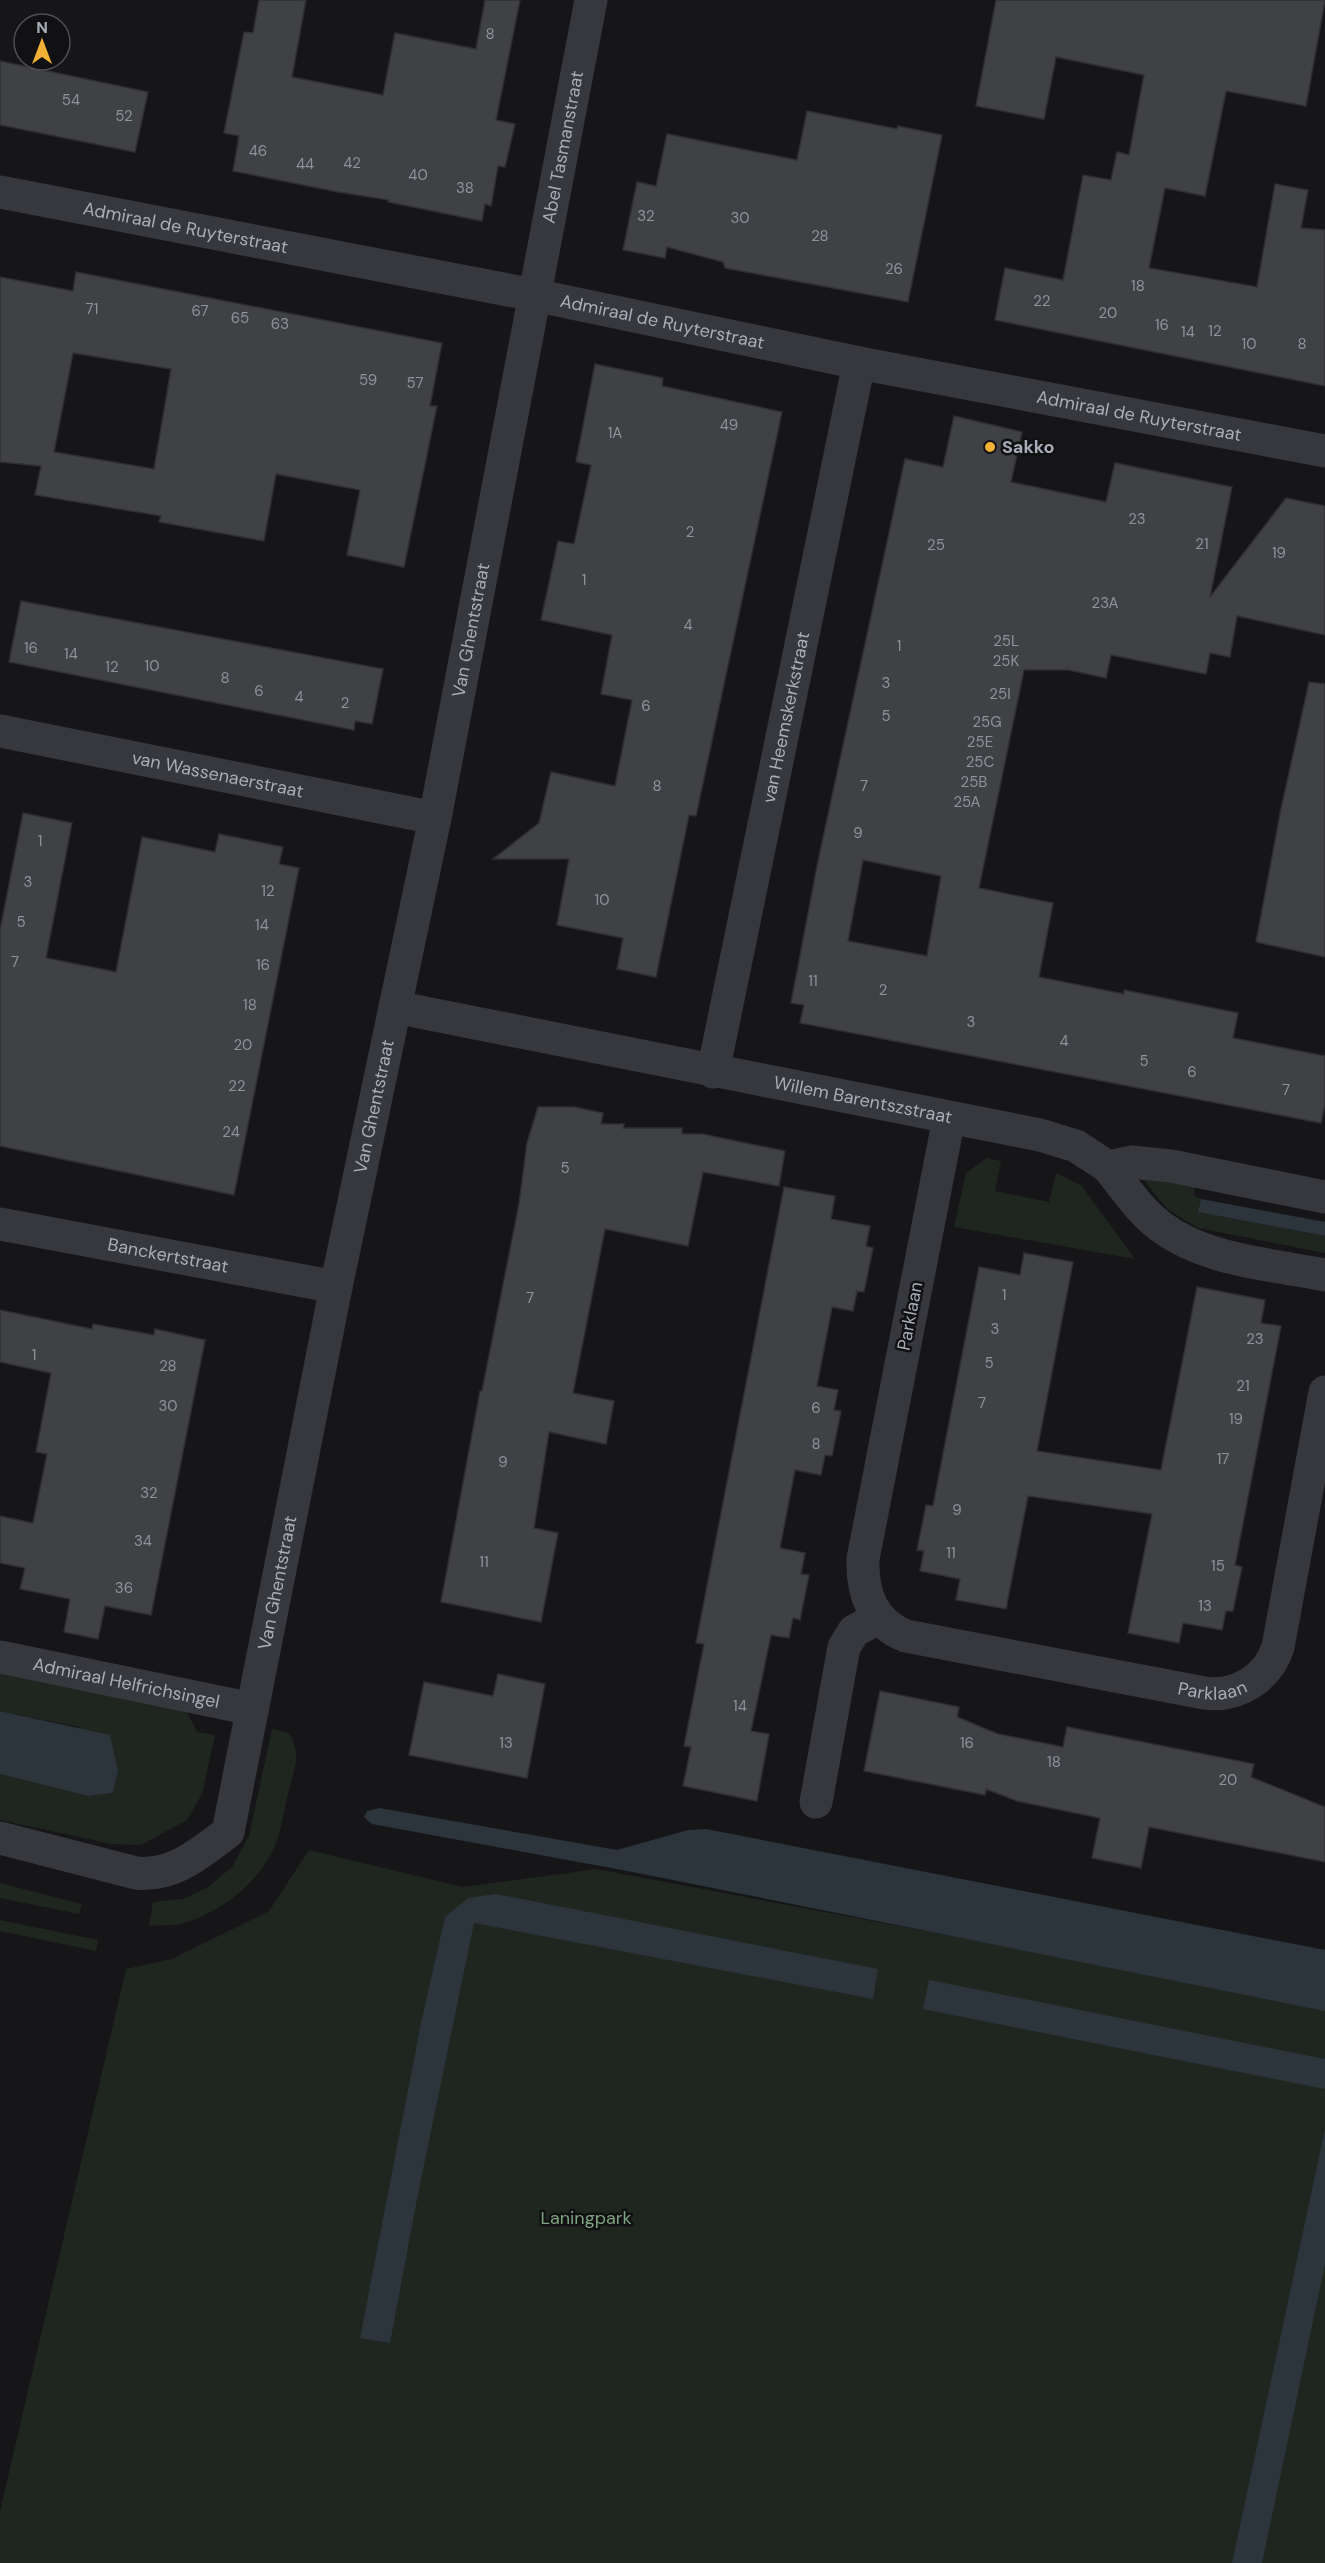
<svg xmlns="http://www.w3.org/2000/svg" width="1325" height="2563" font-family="'DM Sans',sans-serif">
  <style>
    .green { fill: #1e261f }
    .water { fill: #2c353c }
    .building { fill: #404145; stroke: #303034; stroke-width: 1.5; fill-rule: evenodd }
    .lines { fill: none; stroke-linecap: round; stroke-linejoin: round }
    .minor { stroke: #37383d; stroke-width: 33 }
    .poi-dot { fill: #f2b134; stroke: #111113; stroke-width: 2 }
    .labels { text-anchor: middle; stroke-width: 5; stroke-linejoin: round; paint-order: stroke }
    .number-label { font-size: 15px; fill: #8e929b }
    .street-label { font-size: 18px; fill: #a8adb8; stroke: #111113 }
    .poi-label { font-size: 18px; font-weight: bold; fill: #a8adb8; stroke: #111113; text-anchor: start }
    .park-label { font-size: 18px; fill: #7fa381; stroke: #111113 }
  </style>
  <rect width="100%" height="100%" fill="#161618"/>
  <path class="green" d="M 987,1158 L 1001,1161 L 995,1191 L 1049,1202 L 1056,1173 L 1081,1185 L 1135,1259 L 954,1227 L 966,1173 Z
    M 1143,1179 L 1196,1185 L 1193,1195 L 1201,1199 L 1198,1212 L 1325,1236 L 1325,1253 L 1198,1228 L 1167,1209 Z
    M 0,1673 L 186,1710 L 197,1732 L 215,1735 L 202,1794 L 187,1820 L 141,1845 L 112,1844 L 0,1820 L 0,1774 L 88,1796 L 113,1793 L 79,1727 L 0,1711 Z
    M 272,1729 L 289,1733 C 303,1754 293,1771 288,1794 C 284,1810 282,1828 276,1843 C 261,1882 220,1913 181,1924 C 171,1926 159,1925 149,1926 L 153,1902 L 183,1899 L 207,1888 L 232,1867 L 249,1836 Z
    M 309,1850 L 463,1887 L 596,1869 L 1325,2006 L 1325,2563 L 0,2563 L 0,2511 L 126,1969 L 172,1959 L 269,1911 Z
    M 0,1883 L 82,1904 L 79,1914 L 0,1898 Z
    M 0,1920 L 98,1940 L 96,1951 L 0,1931 Z"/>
  <path class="water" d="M 1201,1199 L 1325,1222 L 1325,1236 L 1198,1212 Z
    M 0,1711 L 110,1735 L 118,1770 L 113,1793 L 88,1796 L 0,1774 Z
    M 379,1808 L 617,1850 L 688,1830 L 706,1829 L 1325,1950 L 1325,2011 L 638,1873 L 372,1824 L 364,1817 L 367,1811 Z
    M 496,1894 L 878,1969 L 873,1999 L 474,1923 L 417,2199 L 390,2343 L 360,2338 L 421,2023 L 445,1917 L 468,1898 Z
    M 929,1980 L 1325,2059 L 1325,2089 L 923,2009 Z
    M 1325,2129 L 1325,2264 L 1262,2563 L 1232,2563 Z"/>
  <path class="building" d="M 259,0 L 306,0 L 292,77 L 383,95 L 395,33 L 476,49 L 485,0 L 520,0 L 496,120 L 515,124 L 505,167 L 498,166 L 491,206 L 485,204 L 482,221 L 388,202 L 389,200 L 338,192 L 233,171 L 239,136 L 224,133 L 244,32 L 253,33 Z
    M 996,0 L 1325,0 L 1306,106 L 1226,91 L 1205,196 L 1165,188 L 1149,268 L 1257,287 L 1275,184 L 1308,190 L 1301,228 L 1325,230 L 1325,386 L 995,320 L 1005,268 L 1063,280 L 1083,175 L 1111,180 L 1117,152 L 1129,155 L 1144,75 L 1056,57 L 1044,119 L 976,106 Z
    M 0,61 L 148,92 L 135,152 L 0,125 Z
    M 807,111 L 897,129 L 898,126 L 942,135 L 908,302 L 725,268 L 723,262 L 667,247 L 665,258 L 623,250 L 637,182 L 656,186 L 667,134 L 797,160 Z
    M 76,272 L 442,343 L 430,406 L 437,406 L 404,567 L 347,555 L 360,490 L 276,474 L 264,541 L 159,522 L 161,516 L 35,495 L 41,466 L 0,462 L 0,277 L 73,291 ZM 73,353 L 171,369 L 154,469 L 54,452 Z
    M 595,364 L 663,378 L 662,386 L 782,412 L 696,816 L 689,815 L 656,977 L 617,969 L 623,938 L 557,925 L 569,859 L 493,859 L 539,823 L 551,772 L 615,786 L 632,700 L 601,694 L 612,635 L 541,620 L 558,541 L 574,544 L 591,465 L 576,462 Z
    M 954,416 L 1022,432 L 1011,482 L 1106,502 L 1115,463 L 1232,487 L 1210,597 L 1286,498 L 1325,506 L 1325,635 L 1237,616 L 1230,657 L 1210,653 L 1206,674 L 1111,655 L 1106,678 L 1069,670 L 1024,670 L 979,888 L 1053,903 L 1039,977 L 1124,994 L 1124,990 L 1238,1013 L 1233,1038 L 1325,1056 L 1325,1104 L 1321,1123 L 800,1023 L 804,1005 L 791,1003 L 818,861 L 905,459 L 943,467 ZM 863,860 L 941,876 L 927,956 L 848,941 Z
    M 21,601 L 383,669 L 372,724 L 355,721 L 354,730 L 9,662 Z
    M 1309,682 L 1325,684 L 1325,957 L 1256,942 L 1281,809 Z
    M 23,813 L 72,823 L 46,958 L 116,972 L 142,837 L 215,852 L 219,834 L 283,847 L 279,864 L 299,868 L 234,1195 L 0,1146 L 0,930 Z
    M 538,1107 L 574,1107 L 603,1113 L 601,1124 L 624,1124 L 623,1128 L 682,1128 L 682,1134 L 702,1134 L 785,1151 L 779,1186 L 703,1172 L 688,1246 L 605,1229 L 573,1393 L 614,1401 L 606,1444 L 549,1432 L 534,1528 L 558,1533 L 541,1622 L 441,1602 L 480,1391 L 482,1391 L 519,1204 L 527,1143 Z
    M 784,1187 L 835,1196 L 831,1219 L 870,1226 L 866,1246 L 873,1248 L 864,1292 L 857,1291 L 853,1311 L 832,1307 L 817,1386 L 838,1390 L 834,1410 L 841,1411 L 832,1456 L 825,1455 L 821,1475 L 795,1470 L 780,1548 L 805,1553 L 801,1574 L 809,1575 L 800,1620 L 793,1618 L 789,1638 L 771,1635 L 751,1731 L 769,1734 L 757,1801 L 683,1786 L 691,1747 L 684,1746 L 704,1644 L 696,1643 Z
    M 1024,1253 L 1073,1262 L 1037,1451 L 1161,1470 L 1197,1287 L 1265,1300 L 1261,1323 L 1281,1326 L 1235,1565 L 1242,1567 L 1233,1611 L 1226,1611 L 1222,1630 L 1183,1623 L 1179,1643 L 1128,1633 L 1152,1514 L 1028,1496 L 1006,1609 L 956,1600 L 960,1579 L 920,1571 L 924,1551 L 917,1550 L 926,1505 L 933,1506 L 979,1267 L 1020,1275 Z
    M 0,1310 L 92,1329 L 93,1324 L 154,1335 L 155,1329 L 205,1340 L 151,1615 L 105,1606 L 98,1639 L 64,1632 L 70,1599 L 20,1589 L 25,1568 L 0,1563 L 0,1516 L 33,1523 L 47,1454 L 36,1452 L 51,1373 L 0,1362 Z
    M 498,1674 L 545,1684 L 527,1778 L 409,1755 L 424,1682 L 493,1696 Z
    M 880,1691 L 959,1707 L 957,1717 L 998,1734 L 1063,1747 L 1067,1727 L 1254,1764 L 1251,1777 L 1325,1807 L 1325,1862 L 1149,1827 L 1141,1868 L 1092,1858 L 1100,1818 L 1017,1801 L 986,1789 L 985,1795 L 864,1771 Z"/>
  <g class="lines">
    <g class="minor">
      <path id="s1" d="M 0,192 L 534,295 L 859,363 L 1325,451"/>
      <path id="s2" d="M 0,731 L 435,818"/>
      <path id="s3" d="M 395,1007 L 1040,1135 L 1076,1146 L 1108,1167 L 1131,1162 L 1171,1166 L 1325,1197"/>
      <path id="s4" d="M 713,1072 L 859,363"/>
      <path id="s5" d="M 949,1118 L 863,1559 C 862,1593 872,1623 906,1636 L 1204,1693 C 1237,1698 1268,1678 1278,1647 L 1325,1392"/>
      <path d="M 1108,1167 C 1124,1187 1139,1210 1160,1226 C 1206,1261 1270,1264 1325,1275"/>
      <path id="s6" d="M 0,1224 L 336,1287"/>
      <path id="s7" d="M 0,1657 L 252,1709"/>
      <path d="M 816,1802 L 844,1647 L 854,1631 L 878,1618"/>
      <path id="s8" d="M 0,1838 L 136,1873 C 173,1877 200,1853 228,1832 L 336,1287 L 435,818 L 591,0"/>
    </g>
  </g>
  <circle class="poi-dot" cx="990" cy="447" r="6"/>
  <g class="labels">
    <g class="number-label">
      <text x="490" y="39">8</text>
      <text x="71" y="105">54</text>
      <text x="124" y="121">52</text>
      <text x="258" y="156">46</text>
      <text x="352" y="168">42</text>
      <text x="305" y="169">44</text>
      <text x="418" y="180">40</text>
      <text x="465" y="193">38</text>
      <text x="646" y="221">32</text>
      <text x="740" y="223">30</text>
      <text x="820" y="241">28</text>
      <text x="894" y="274">26</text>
      <text x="1138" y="291">18</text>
      <text x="1042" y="306">22</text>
      <text x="92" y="314">71</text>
      <text x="200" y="316">67</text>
      <text x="1108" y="318">20</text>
      <text x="240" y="323">65</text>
      <text x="280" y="329">63</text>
      <text x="1162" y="330">16</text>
      <text x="1215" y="336">12</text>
      <text x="1188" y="337">14</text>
      <text x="1249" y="349">10</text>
      <text x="1302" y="349">8</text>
      <text x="368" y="385">59</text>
      <text x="415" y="388">57</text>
      <text x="729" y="430">49</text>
      <text x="615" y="438">1A</text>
      <text x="1137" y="524">23</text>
      <text x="690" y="537">2</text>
      <text x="1202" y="549">21</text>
      <text x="936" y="550">25</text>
      <text x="1279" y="558">19</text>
      <text x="584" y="585">1</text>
      <text x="1105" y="608">23A</text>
      <text x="688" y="630">4</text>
      <text x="1006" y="646">25L</text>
      <text x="899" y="651">1</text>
      <text x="31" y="653">16</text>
      <text x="71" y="659">14</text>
      <text x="1006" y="666">25K</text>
      <text x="152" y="671">10</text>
      <text x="112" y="672">12</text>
      <text x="225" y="683">8</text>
      <text x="886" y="688">3</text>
      <text x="259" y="696">6</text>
      <text x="1000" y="699">25I</text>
      <text x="299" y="702">4</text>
      <text x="345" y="708">2</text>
      <text x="646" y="711">6</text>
      <text x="886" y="721">5</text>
      <text x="987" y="727">25G</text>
      <text x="980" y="747">25E</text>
      <text x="980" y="767">25C</text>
      <text x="974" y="787">25B</text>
      <text x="657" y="791">8</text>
      <text x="864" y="791">7</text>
      <text x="967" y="807">25A</text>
      <text x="858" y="838">9</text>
      <text x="40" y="846">1</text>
      <text x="28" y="887">3</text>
      <text x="268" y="896">12</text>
      <text x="602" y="905">10</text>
      <text x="21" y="927">5</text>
      <text x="262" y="930">14</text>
      <text x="15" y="967">7</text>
      <text x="263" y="970">16</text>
      <text x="813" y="986">11</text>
      <text x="883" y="995">2</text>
      <text x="250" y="1010">18</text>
      <text x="971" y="1027">3</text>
      <text x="1064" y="1046">4</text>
      <text x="243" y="1050">20</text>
      <text x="1144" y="1066">5</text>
      <text x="1192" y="1077">6</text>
      <text x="237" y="1091">22</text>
      <text x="1286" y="1095">7</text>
      <text x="231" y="1137">24</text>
      <text x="565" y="1173">5</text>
      <text x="1004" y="1300">1</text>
      <text x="530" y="1303">7</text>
      <text x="995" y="1334">3</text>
      <text x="1255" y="1344">23</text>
      <text x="34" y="1360">1</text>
      <text x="989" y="1368">5</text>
      <text x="168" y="1371">28</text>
      <text x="1243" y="1391">21</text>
      <text x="982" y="1408">7</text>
      <text x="168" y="1411">30</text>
      <text x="816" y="1413">6</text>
      <text x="1236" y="1424">19</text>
      <text x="816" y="1449">8</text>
      <text x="1223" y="1464">17</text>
      <text x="503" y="1467">9</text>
      <text x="149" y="1498">32</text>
      <text x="957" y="1515">9</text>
      <text x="143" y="1546">34</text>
      <text x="951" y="1558">11</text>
      <text x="484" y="1567">11</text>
      <text x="1218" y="1571">15</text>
      <text x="124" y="1593">36</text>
      <text x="1205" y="1611">13</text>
      <text x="740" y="1711">14</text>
      <text x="506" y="1748">13</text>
      <text x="967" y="1748">16</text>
      <text x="1054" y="1767">18</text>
      <text x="1228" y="1785">20</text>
    </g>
    <g class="street-label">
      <text dy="6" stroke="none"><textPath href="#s8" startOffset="1962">Abel Tasmanstraat</textPath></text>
      <text dy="6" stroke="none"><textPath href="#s1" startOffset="189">Admiraal de Ruyterstraat</textPath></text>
      <text dy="6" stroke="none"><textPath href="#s1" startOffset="675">Admiraal de Ruyterstraat</textPath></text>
      <text dy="6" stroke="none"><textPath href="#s1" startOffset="1161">Admiraal de Ruyterstraat</textPath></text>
      <text dy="6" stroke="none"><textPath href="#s8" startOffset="1470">Van Ghentstraat</textPath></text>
      <text dy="6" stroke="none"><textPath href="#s4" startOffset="362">van Heemskerkstraat</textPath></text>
      <text dy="6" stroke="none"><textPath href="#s2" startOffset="222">van Wassenaerstraat</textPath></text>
      <text dy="6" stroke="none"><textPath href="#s3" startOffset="477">Willem Barentszstraat</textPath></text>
      <text dy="6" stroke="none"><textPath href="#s8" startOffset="984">Van Ghentstraat</textPath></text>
      <text dy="6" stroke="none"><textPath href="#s6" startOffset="171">Banckertstraat</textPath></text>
      <text transform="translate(910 1316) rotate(-79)" y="6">Parklaan</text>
      <text dy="6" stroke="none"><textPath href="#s8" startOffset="498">Van Ghentstraat</textPath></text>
      <text dy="6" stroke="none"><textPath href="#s7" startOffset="129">Admiraal Helfrichsingel</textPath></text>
      <text dy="6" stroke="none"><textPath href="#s5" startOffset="856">Parklaan</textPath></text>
    </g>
    <g class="poi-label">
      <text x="1002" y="453">Sakko</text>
    </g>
    <g class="park-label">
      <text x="586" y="2224">Laningpark</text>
    </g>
  </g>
  <g transform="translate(42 42)"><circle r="28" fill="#111113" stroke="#4d4f55" stroke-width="1.5"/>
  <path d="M0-4.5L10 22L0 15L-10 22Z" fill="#f2b134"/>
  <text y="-9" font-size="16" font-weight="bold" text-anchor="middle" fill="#a8adb8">N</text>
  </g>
</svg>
